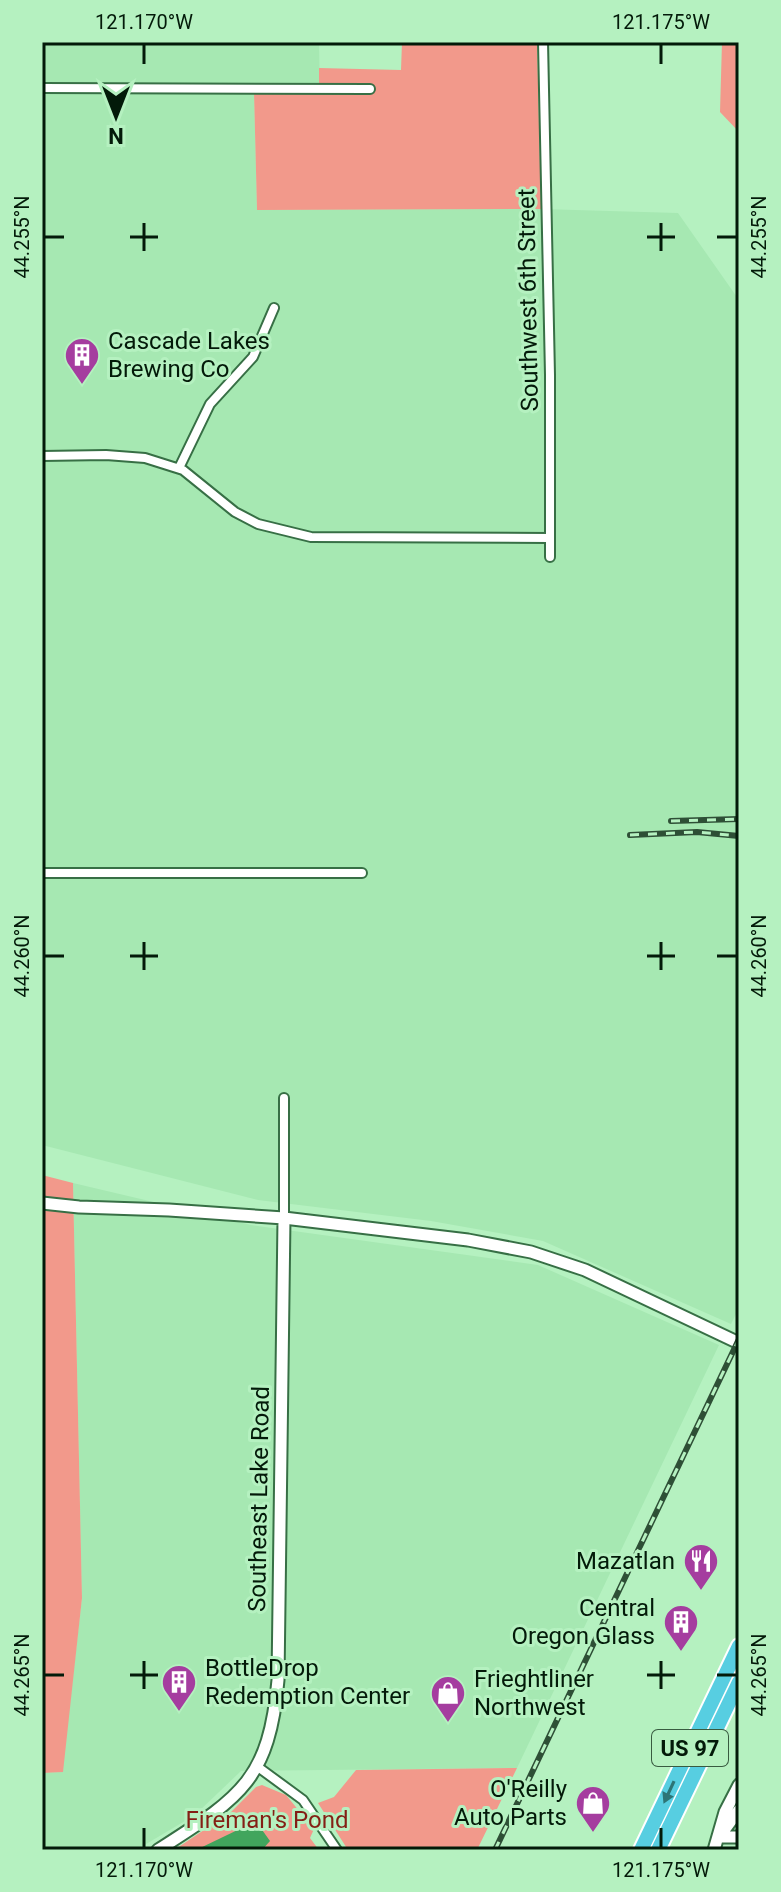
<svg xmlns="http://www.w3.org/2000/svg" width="781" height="1892" font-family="Roboto,sans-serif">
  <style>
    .built { fill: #a6e8b2 }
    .green { fill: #f2998b }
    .water { fill: #41a55d }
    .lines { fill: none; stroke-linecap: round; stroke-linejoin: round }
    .street-casing { stroke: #376f45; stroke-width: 12 }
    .secondary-casing { stroke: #376f45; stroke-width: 15 }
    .highway-casing { stroke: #fff; stroke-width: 18 }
    .street { stroke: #fff; stroke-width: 8 }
    .secondary { stroke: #fff; stroke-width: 11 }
    .highway { stroke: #57cee1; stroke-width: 14 }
    .rail-casing { stroke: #2e4f36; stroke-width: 6 }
    .rail { stroke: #b5f1c0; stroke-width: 3; stroke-dasharray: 9; stroke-linecap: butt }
    .oneway { fill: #2d7475 }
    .ticks { fill: none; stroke: #031a09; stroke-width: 3 }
    .labels { text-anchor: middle; stroke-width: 6; stroke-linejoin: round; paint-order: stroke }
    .shield { fill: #b5f1c0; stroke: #385a40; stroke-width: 2 }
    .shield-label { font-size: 22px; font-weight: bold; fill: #031a09 }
    .street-label { font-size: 24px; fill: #031a09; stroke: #b5f1c0 }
    .poi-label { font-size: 24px; fill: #031a09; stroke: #b5f1c0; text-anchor: start }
    .park-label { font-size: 24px; fill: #841f15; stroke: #b5f1c0 }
    .neatline { fill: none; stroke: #031a09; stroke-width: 3 }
    .ticks-label { font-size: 20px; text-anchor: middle; fill: #031a09 }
  </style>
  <rect width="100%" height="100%" fill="#b5f1c0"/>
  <path class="built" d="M 42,42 L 319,42 L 320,94 L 254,94 L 257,210 L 541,209 L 678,213 L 739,300 L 739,1308 L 731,1324 L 543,1241 L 431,1221 L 258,1200 L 42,1145 Z
    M 73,1183 L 251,1225 L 538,1265 L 719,1345 L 517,1768 L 241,1771 L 195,1815 L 136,1850 L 42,1850 L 42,1773 L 62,1772 L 82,1598 Z"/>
  <path class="green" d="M 402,42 L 537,42 L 541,209 L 257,210 L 254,93 L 319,94 L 319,68 L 401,70 Z
    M 722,42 L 739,42 L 739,132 L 720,112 Z
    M 42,1175 L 73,1183 L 82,1598 L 63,1772 L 42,1773 Z
    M 517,1768 L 477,1850 L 348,1850 L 318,1803 L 334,1797 L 356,1770 Z
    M 262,1785 L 286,1795 L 314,1829 L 310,1838 L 319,1850 L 174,1850 L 231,1812 L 256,1787 Z"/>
  <path class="water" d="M 250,1824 L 260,1827 L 270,1841 L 262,1850 L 196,1850 Z"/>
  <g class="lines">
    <g class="street-casing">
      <path id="street" d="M 543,42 L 550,375 L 550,557
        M 42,88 L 370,89
        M 42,456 L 106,455 L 145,458 L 183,470 L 235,512 L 258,524 L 311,537 L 550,538
        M 179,468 L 210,404 L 253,357 L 274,308
        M 42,873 L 362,873
        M 284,1218 L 284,1098
        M 258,1767 L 303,1800 L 337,1850"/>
    </g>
    <g class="secondary-casing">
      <path id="secondary" d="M 42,1203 L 79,1207 L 169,1210 L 284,1218 L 468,1240 L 531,1252 L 585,1270 L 739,1343
        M 722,1833 L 739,1810
        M 719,1837 L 739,1837
        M 158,1850 C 239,1798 269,1782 278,1680 L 284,1218
        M 714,1850 L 725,1812 L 739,1785"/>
    </g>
    <g class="highway-casing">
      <path id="highway" d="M 641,1850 L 739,1646
        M 658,1850 L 739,1682"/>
    </g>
    <use href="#street" class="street"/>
    <use href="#secondary" class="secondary"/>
    <use href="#highway" class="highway"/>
    <g class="rail-casing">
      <path id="rail" d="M 671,821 L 739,819
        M 630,835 L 697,832 L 739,836
        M 495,1850 L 739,1339"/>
    </g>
    <use href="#rail" class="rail"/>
  </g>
  <defs><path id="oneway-solid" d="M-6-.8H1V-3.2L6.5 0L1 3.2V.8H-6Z" transform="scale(2)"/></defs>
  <use class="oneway" href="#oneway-solid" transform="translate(669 1792) rotate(115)"/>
  <path class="ticks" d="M 144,44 L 144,64M 661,44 L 661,64M 144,223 L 144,251M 661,223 L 661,251M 44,237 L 64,237M 130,237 L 158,237M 647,237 L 675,237M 717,237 L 737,237M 144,942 L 144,970M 661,942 L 661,970M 44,956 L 64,956M 130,956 L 158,956M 647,956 L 675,956M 717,956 L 737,956M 144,1661 L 144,1689M 661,1661 L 661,1689M 44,1675 L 64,1675M 130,1675 L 158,1675M 647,1675 L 675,1675M 717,1675 L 737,1675M 144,1828 L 144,1848M 661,1828 L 661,1848"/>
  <defs>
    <g id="building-pin" transform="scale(1.8)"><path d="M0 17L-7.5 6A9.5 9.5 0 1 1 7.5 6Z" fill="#a53d9f" stroke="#b5f1c0"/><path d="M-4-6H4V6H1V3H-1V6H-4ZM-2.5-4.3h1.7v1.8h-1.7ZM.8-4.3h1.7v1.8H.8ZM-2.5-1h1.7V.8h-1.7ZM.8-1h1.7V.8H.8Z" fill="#fff"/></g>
    <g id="restaurant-pin" transform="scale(1.8)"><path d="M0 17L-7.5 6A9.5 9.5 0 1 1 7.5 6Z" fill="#a53d9f" stroke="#b5f1c0"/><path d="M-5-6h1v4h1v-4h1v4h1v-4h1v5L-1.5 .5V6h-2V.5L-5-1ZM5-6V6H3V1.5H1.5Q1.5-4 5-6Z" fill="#fff"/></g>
    <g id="shop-pin" transform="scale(1.8)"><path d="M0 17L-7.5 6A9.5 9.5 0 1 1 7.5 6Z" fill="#a53d9f" stroke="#b5f1c0"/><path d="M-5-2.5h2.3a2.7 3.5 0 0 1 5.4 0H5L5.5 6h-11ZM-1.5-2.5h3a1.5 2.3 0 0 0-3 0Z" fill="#fff"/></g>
  </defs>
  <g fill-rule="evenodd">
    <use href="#building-pin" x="82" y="355"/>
    <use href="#restaurant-pin" x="701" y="1561"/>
    <use href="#building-pin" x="681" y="1622"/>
    <use href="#building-pin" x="179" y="1682"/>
    <use href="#shop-pin" x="448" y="1693"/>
    <use href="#shop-pin" x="593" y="1803"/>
  </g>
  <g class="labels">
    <rect class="shield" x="652" y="1730" width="76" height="36" rx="6"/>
    <g class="shield-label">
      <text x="690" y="1756">US 97</text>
    </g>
    <g class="street-label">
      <text transform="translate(528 300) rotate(-91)" y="8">Southwest 6th Street</text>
      <text transform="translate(259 1499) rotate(-89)" y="8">Southeast Lake Road</text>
    </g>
    <g class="poi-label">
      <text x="108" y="349">Cascade Lakes<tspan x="108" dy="28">Brewing Co</tspan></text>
      <text x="675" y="1569" text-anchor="end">Mazatlan</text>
      <text x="655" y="1616" text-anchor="end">Central<tspan x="655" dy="28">Oregon Glass</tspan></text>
      <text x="205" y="1676">BottleDrop<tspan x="205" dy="28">Redemption Center</tspan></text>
      <text x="474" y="1687">Frieghtliner<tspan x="474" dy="28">Northwest</tspan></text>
      <text x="567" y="1797" text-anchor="end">O'Reilly<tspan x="567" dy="28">Auto Parts</tspan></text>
    </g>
    <g class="park-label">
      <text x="267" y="1828">Fireman's Pond</text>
    </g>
  </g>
  <rect width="781" height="1892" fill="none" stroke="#b5f1c0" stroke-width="88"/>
  <g transform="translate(116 116) rotate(180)" stroke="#b5f1c0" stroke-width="6" paint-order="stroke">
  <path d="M0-6L14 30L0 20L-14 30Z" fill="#031a09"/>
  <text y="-12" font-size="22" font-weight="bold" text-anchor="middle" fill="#031a09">N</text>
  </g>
  <rect x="44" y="44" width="693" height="1804" class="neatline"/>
  <g class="ticks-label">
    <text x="144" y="29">121.170°W</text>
    <text x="661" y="29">121.175°W</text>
    <text transform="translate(759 237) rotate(-90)" y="7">44.255°N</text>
    <text transform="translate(22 237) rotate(-90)" y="7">44.255°N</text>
    <text transform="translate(759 956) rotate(-90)" y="7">44.260°N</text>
    <text transform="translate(22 956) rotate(-90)" y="7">44.260°N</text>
    <text transform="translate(759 1675) rotate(-90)" y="7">44.265°N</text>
    <text transform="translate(22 1675) rotate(-90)" y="7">44.265°N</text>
    <text x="144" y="1877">121.170°W</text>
    <text x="661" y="1877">121.175°W</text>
  </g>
</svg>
